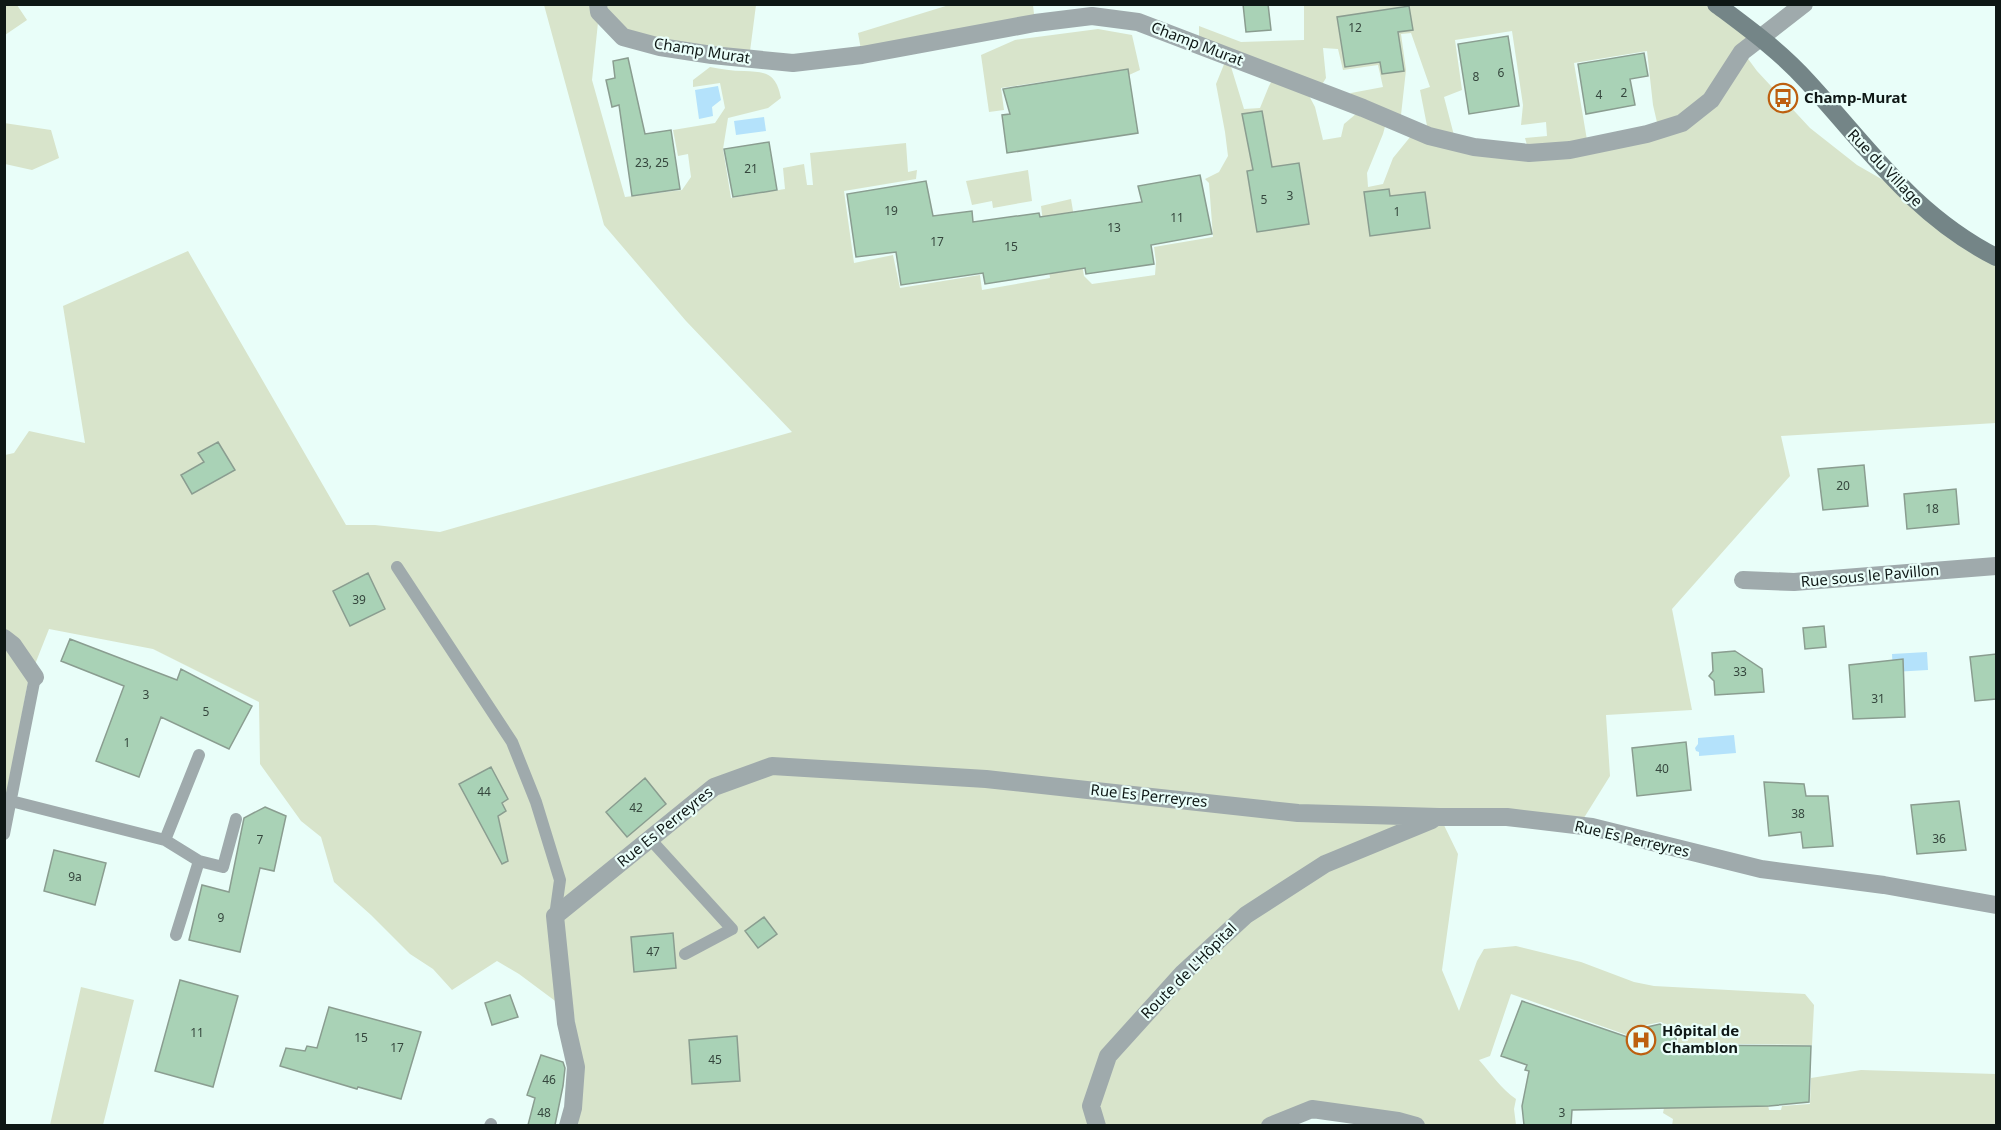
<svg xmlns="http://www.w3.org/2000/svg" width="2001" height="1130" font-family="'Noto Sans',sans-serif">
  <style>
    .green { fill: #d8e4cb; fill-rule: evenodd }
    .water { fill: #b4e2fb }
    .building { fill: #a9d2b6; stroke: #8a9d90; stroke-width: 1.5 }
    .lines { fill: none; stroke-linecap: round; stroke-linejoin: round }
    .lane { stroke: #9faaac; stroke-width: 12 }
    .street { stroke: #9faaac; stroke-width: 18 }
    .secondary { stroke: #748587; stroke-width: 18 }
    .labels { text-anchor: middle; stroke-width: 4.5; stroke-linejoin: round; paint-order: stroke }
    .number-label { font-size: 12px; fill: #35463d }
    .street-label { font-size: 15px; fill: #0e1715; stroke: #e9fef9 }
    .poi-label { font-size: 15px; font-weight: bold; fill: #0e1715; stroke: #e9fef9; text-anchor: start }
  </style>
  <rect width="100%" height="100%" fill="#e9fef9"/>
  <path class="green" d="M 5,4 L 17,5 L 27,20 L 5,35 Z
    M 1304,4 L 1716,5 L 1761,37 L 1743,52 L 1757,71 L 1810,128 L 1857,165 L 1911,196 L 1996,257 L 1996,423 L 1781,436 L 1790,476 L 1672,609 L 1692,710 L 1606,715 L 1610,776 L 1582,821 L 1441,819 L 1458,854 L 1442,970 L 1459,1011 L 1477,961 L 1484,949 L 1516,946 L 1581,962 L 1634,982 L 1654,986 L 1805,994 L 1814,1005 L 1812,1045 L 1678,1043 L 1679,1033 L 1661,1022 L 1641,1026 L 1638,1039 L 1511,994 L 1490,1056 L 1479,1060 C 1491,1073 1501,1089 1516,1099 L 1514,1109 L 1516,1125 L 1421,1125 L 1312,1107 L 1264,1126 L 578,1125 L 581,1091 L 574,1015 L 519,974 L 497,961 L 452,990 L 433,969 L 410,954 L 371,915 L 334,882 L 321,837 L 301,821 L 260,764 L 259,702 L 153,649 L 49,629 L 28,682 L 5,806 L 5,455 L 14,453 L 29,431 L 85,443 L 63,306 L 188,251 L 346,525 L 375,525 L 440,532 L 792,432 L 686,321 L 604,225 L 544,5 L 756,5 L 749,59 L 623,37 L 599,13 L 592,80 L 625,197 L 682,190 L 691,177 L 688,154 L 678,156 L 673,130 L 715,123 L 725,108 L 720,83 L 693,87 L 693,80 L 710,67 C 721,69 732,71 744,71 C 766,72 776,73 781,98 L 768,108 L 728,118 L 723,149 L 731,198 L 785,189 L 783,168 L 804,164 L 807,185 L 813,185 L 810,153 L 906,143 L 908,172 L 917,170 L 916,179 L 844,191 L 854,263 L 893,255 L 900,288 L 980,275 L 982,290 L 1050,278 L 1041,206 L 1071,199 L 1084,276 L 1092,284 L 1155,275 L 1156,262 L 1154,247 L 1213,237 L 1209,183 L 1205,179 L 1219,172 L 1228,156 L 1225,132 L 1216,84 L 1227,57 L 1199,46 L 1199,26 L 1241,42 L 1304,40 ZM 1512,31 L 1523,105 L 1521,125 L 1546,122 L 1547,136 L 1525,138 L 1529,152 L 1456,143 L 1444,97 L 1462,90 L 1455,40 ZM 1411,33 L 1430,87 L 1420,90 L 1429,136 L 1415,131 L 1393,158 L 1383,184 L 1368,187 L 1367,173 L 1383,134 L 1387,119 L 1400,124 L 1406,70 L 1401,34 ZM 1323,48 L 1338,49 L 1343,70 L 1378,65 L 1383,87 L 1351,93 L 1344,101 L 1363,108 L 1344,124 L 1341,137 L 1323,140 L 1315,107 L 1304,86 L 1318,91 L 1326,78 ZM 1647,51 L 1653,105 L 1659,131 L 1588,146 L 1574,63 ZM 1228,57 L 1275,75 L 1269,86 L 1260,108 L 1244,109 Z
    M 949,5 L 1033,5 L 1035,23 L 862,55 L 858,33 Z
    M 1098,29 L 1132,35 L 1140,70 L 1129,75 L 1128,69 L 1001,88 L 1004,110 L 989,112 L 981,55 L 1015,40 Z
    M 4,123 L 51,130 L 59,158 L 32,170 L 5,164 Z
    M 1028,170 L 1032,201 L 993,208 L 992,201 L 972,205 L 966,181 Z
    M 81,987 L 134,1000 L 103,1125 L 50,1125 Z
    M 1861,1070 L 1996,1074 L 1996,1125 L 1672,1126 L 1673,1119 L 1663,1113 L 1664,1108 L 1768,1105 L 1769,1110 L 1781,1110 L 1782,1106 L 1810,1104 L 1811,1078 Z"/>
  <path class="water" d="M 718,86 L 721,100 L 712,107 L 713,116 L 699,119 L 695,90 Z
    M 764,117 L 766,131 L 736,135 L 734,121 Z
    M 1927,652 L 1928,670 L 1893,672 L 1892,654 Z
    M 1734,735 L 1736,753 L 1699,756 L 1699,752 L 1696,751 L 1695,748 L 1698,744 L 1698,738 Z"/>
  <path class="building" d="M 1243,4 L 1268,4 L 1271,30 L 1246,32 Z
    M 1409,6 L 1413,30 L 1398,32 L 1404,71 L 1382,74 L 1380,62 L 1345,67 L 1337,17 Z
    M 1508,36 L 1519,106 L 1469,114 L 1458,44 Z
    M 1644,53 L 1648,76 L 1630,79 L 1635,105 L 1586,114 L 1578,64 Z
    M 628,58 L 645,134 L 671,130 L 680,189 L 632,196 L 619,105 L 612,107 L 606,80 L 615,78 L 613,61 Z
    M 1128,69 L 1138,133 L 1007,153 L 1002,115 L 1010,114 L 1003,89 Z
    M 1262,111 L 1272,167 L 1299,163 L 1309,224 L 1257,232 L 1247,171 L 1253,170 L 1242,114 Z
    M 769,142 L 777,190 L 733,197 L 724,149 Z
    M 1200,175 L 1212,234 L 1151,245 L 1154,264 L 1086,274 L 1085,268 L 985,284 L 983,273 L 901,285 L 896,252 L 856,257 L 847,194 L 926,181 L 933,216 L 972,211 L 973,222 L 1039,213 L 1040,217 L 1142,202 L 1138,186 Z
    M 1389,189 L 1390,196 L 1425,192 L 1430,228 L 1370,236 L 1364,192 Z
    M 218,442 L 235,470 L 192,494 L 181,475 L 204,462 L 198,453 Z
    M 1864,465 L 1868,506 L 1823,510 L 1818,469 Z
    M 1956,489 L 1959,524 L 1907,529 L 1904,494 Z
    M 368,573 L 385,609 L 350,626 L 333,591 Z
    M 1824,626 L 1826,647 L 1805,649 L 1803,628 Z
    M 70,639 L 177,680 L 181,669 L 252,706 L 229,749 L 161,717 L 139,777 L 96,761 L 124,686 L 61,661 Z
    M 1735,651 L 1762,669 L 1764,692 L 1715,695 L 1714,681 L 1709,676 L 1713,671 L 1712,653 Z
    M 1996,654 L 1996,699 L 1975,701 L 1970,657 Z
    M 1903,659 L 1905,717 L 1853,719 L 1849,665 Z
    M 1686,742 L 1691,790 L 1637,796 L 1632,748 Z
    M 491,767 L 508,799 L 502,803 L 506,811 L 498,816 L 508,861 L 502,864 L 459,784 Z
    M 645,778 L 666,804 L 627,837 L 606,812 Z
    M 1764,782 L 1804,784 L 1806,796 L 1828,796 L 1833,846 L 1803,848 L 1801,832 L 1769,836 Z
    M 1959,801 L 1966,850 L 1917,854 L 1911,805 Z
    M 265,807 L 286,816 L 274,871 L 260,868 L 240,952 L 189,940 L 202,885 L 229,892 L 244,818 Z
    M 54,850 L 106,863 L 95,905 L 44,891 Z
    M 764,917 L 777,934 L 758,948 L 745,931 Z
    M 673,933 L 676,968 L 634,972 L 631,937 Z
    M 180,980 L 238,996 L 213,1087 L 155,1071 Z
    M 510,995 L 518,1017 L 492,1025 L 485,1003 Z
    M 1522,1001 L 1639,1041 L 1643,1028 L 1660,1024 L 1676,1034 L 1676,1045 L 1811,1046 L 1809,1102 L 1769,1106 L 1572,1110 L 1571,1125 L 1524,1125 L 1522,1106 L 1529,1071 L 1525,1070 L 1527,1065 L 1501,1056 Z
    M 329,1007 L 421,1032 L 401,1099 L 358,1087 L 357,1089 L 280,1066 L 286,1048 L 305,1051 L 307,1046 L 317,1048 Z
    M 737,1036 L 740,1081 L 692,1084 L 689,1040 Z
    M 541,1055 L 563,1062 L 565,1068 L 563,1086 L 555,1125 L 528,1125 L 535,1098 L 527,1095 Z"/>
  <g class="lines">
    <path class="lane" d="M 397,567 L 512,742 L 536,802 L 560,880 L 555,916
      M 11,801 L 165,840 L 199,861 L 176,935
      M 4,834 L 35,677
      M 650,839 L 732,929 L 685,954
      M 165,840 L 199,755
      M 199,861 L 223,867 L 236,819
      M 490,1126 L 491,1124"/>
    <path class="street" d="M 598,4 L 599,12 L 623,37 L 660,47 L 712,55 L 793,63 L 862,55 L 1035,23 L 1092,16 L 1138,22 L 1363,108 L 1429,136 L 1474,147 L 1529,153 L 1570,150 L 1647,134 L 1682,123 L 1711,100 L 1742,52 L 1804,4
      M 1743,580 L 1794,582 L 1996,566
      M 4,638 L 13,645 L 35,677
      M 568,1126 L 573,1108 L 576,1067 L 566,1023 L 555,916 L 714,787 L 772,766 L 986,779 L 1298,813 L 1439,817 L 1507,817 L 1592,827 L 1761,869 L 1884,885 L 1996,905
      M 1097,1126 L 1091,1106 L 1108,1056 L 1183,973 L 1246,915 L 1325,864 L 1432,820
      M 1270,1126 L 1312,1109 L 1398,1121 L 1416,1126"/>
    <path class="secondary" d="M 1716,4 C 1748,28 1780,51 1807,81 C 1868,147 1913,215 1996,257"/>
  </g>
  <defs>
    <g id="bus-ring" transform="scale(1.5)"><circle r="9.5" fill="#e9fef9" stroke="#bd6010" stroke-width="1.5"/><path d="M-5-6H5V4H4V6H2V4H-2V6H-4V4H-5ZM-3.5-4V0h7V-4ZM-3.5 1.2v1.5H-2V1.2ZM2 1.2v1.5H3.5V1.2Z" fill="#bd6010"/></g>
    <g id="hospital-ring" transform="scale(1.5)"><circle r="9.5" fill="#e9fef9" stroke="#bd6010" stroke-width="1.5"/><path d="M-5-5h3v3.5h4V-5h3V5h-3V1.5h-4V5h-3Z" fill="#bd6010"/></g>
  </defs>
  <g fill-rule="evenodd">
    <use href="#bus-ring" x="1783" y="98"/>
    <use href="#hospital-ring" x="1641" y="1040"/>
  </g>
  <g class="labels">
    <g class="number-label">
      <text x="1355" y="32">12</text>
      <text x="1501" y="77">6</text>
      <text x="1476" y="81">8</text>
      <text x="1624" y="97">2</text>
      <text x="1599" y="99">4</text>
      <text x="652" y="167">23, 25</text>
      <text x="751" y="173">21</text>
      <text x="1290" y="200">3</text>
      <text x="1264" y="204">5</text>
      <text x="891" y="215">19</text>
      <text x="1397" y="216">1</text>
      <text x="1177" y="222">11</text>
      <text x="1114" y="232">13</text>
      <text x="937" y="246">17</text>
      <text x="1011" y="251">15</text>
      <text x="1843" y="490">20</text>
      <text x="1932" y="513">18</text>
      <text x="359" y="604">39</text>
      <text x="1740" y="676">33</text>
      <text x="146" y="699">3</text>
      <text x="1878" y="703">31</text>
      <text x="206" y="716">5</text>
      <text x="127" y="747">1</text>
      <text x="1662" y="773">40</text>
      <text x="484" y="796">44</text>
      <text x="636" y="812">42</text>
      <text x="1798" y="818">38</text>
      <text x="1939" y="843">36</text>
      <text x="260" y="844">7</text>
      <text x="75" y="881">9a</text>
      <text x="221" y="922">9</text>
      <text x="653" y="956">47</text>
      <text x="197" y="1037">11</text>
      <text x="361" y="1042">15</text>
      <text x="397" y="1052">17</text>
      <text x="715" y="1064">45</text>
      <text x="549" y="1084">46</text>
      <text x="544" y="1117">48</text>
      <text x="1562" y="1117">3</text>
    </g>
    <g class="street-label">
      <text transform="translate(1197 44) rotate(21)" y="5">Champ Murat</text>
      <text transform="translate(702 51) rotate(9)" y="5">Champ Murat</text>
      <text transform="translate(1885 168) rotate(46)" y="5">Rue du Village</text>
      <text transform="translate(1870 576) rotate(-5)" y="5">Rue sous le Pavillon</text>
      <text transform="translate(1149 796) rotate(6)" y="5">Rue Es Perreyres</text>
      <text transform="translate(665 827) rotate(-39)" y="5">Rue Es Perreyres</text>
      <text transform="translate(1632 839) rotate(13)" y="5">Rue Es Perreyres</text>
      <text transform="translate(1189 971) rotate(-45)" y="5">Route de L'Hôpital</text>
    </g>
    <g class="poi-label">
      <text x="1804" y="103">Champ-Murat</text>
      <text x="1662" y="1036">Hôpital de<tspan x="1662" dy="17">Chamblon</tspan></text>
    </g>
  </g>
  <rect width="2001" height="1130" fill="none" stroke="#0e1715" stroke-width="12"/>
</svg>
